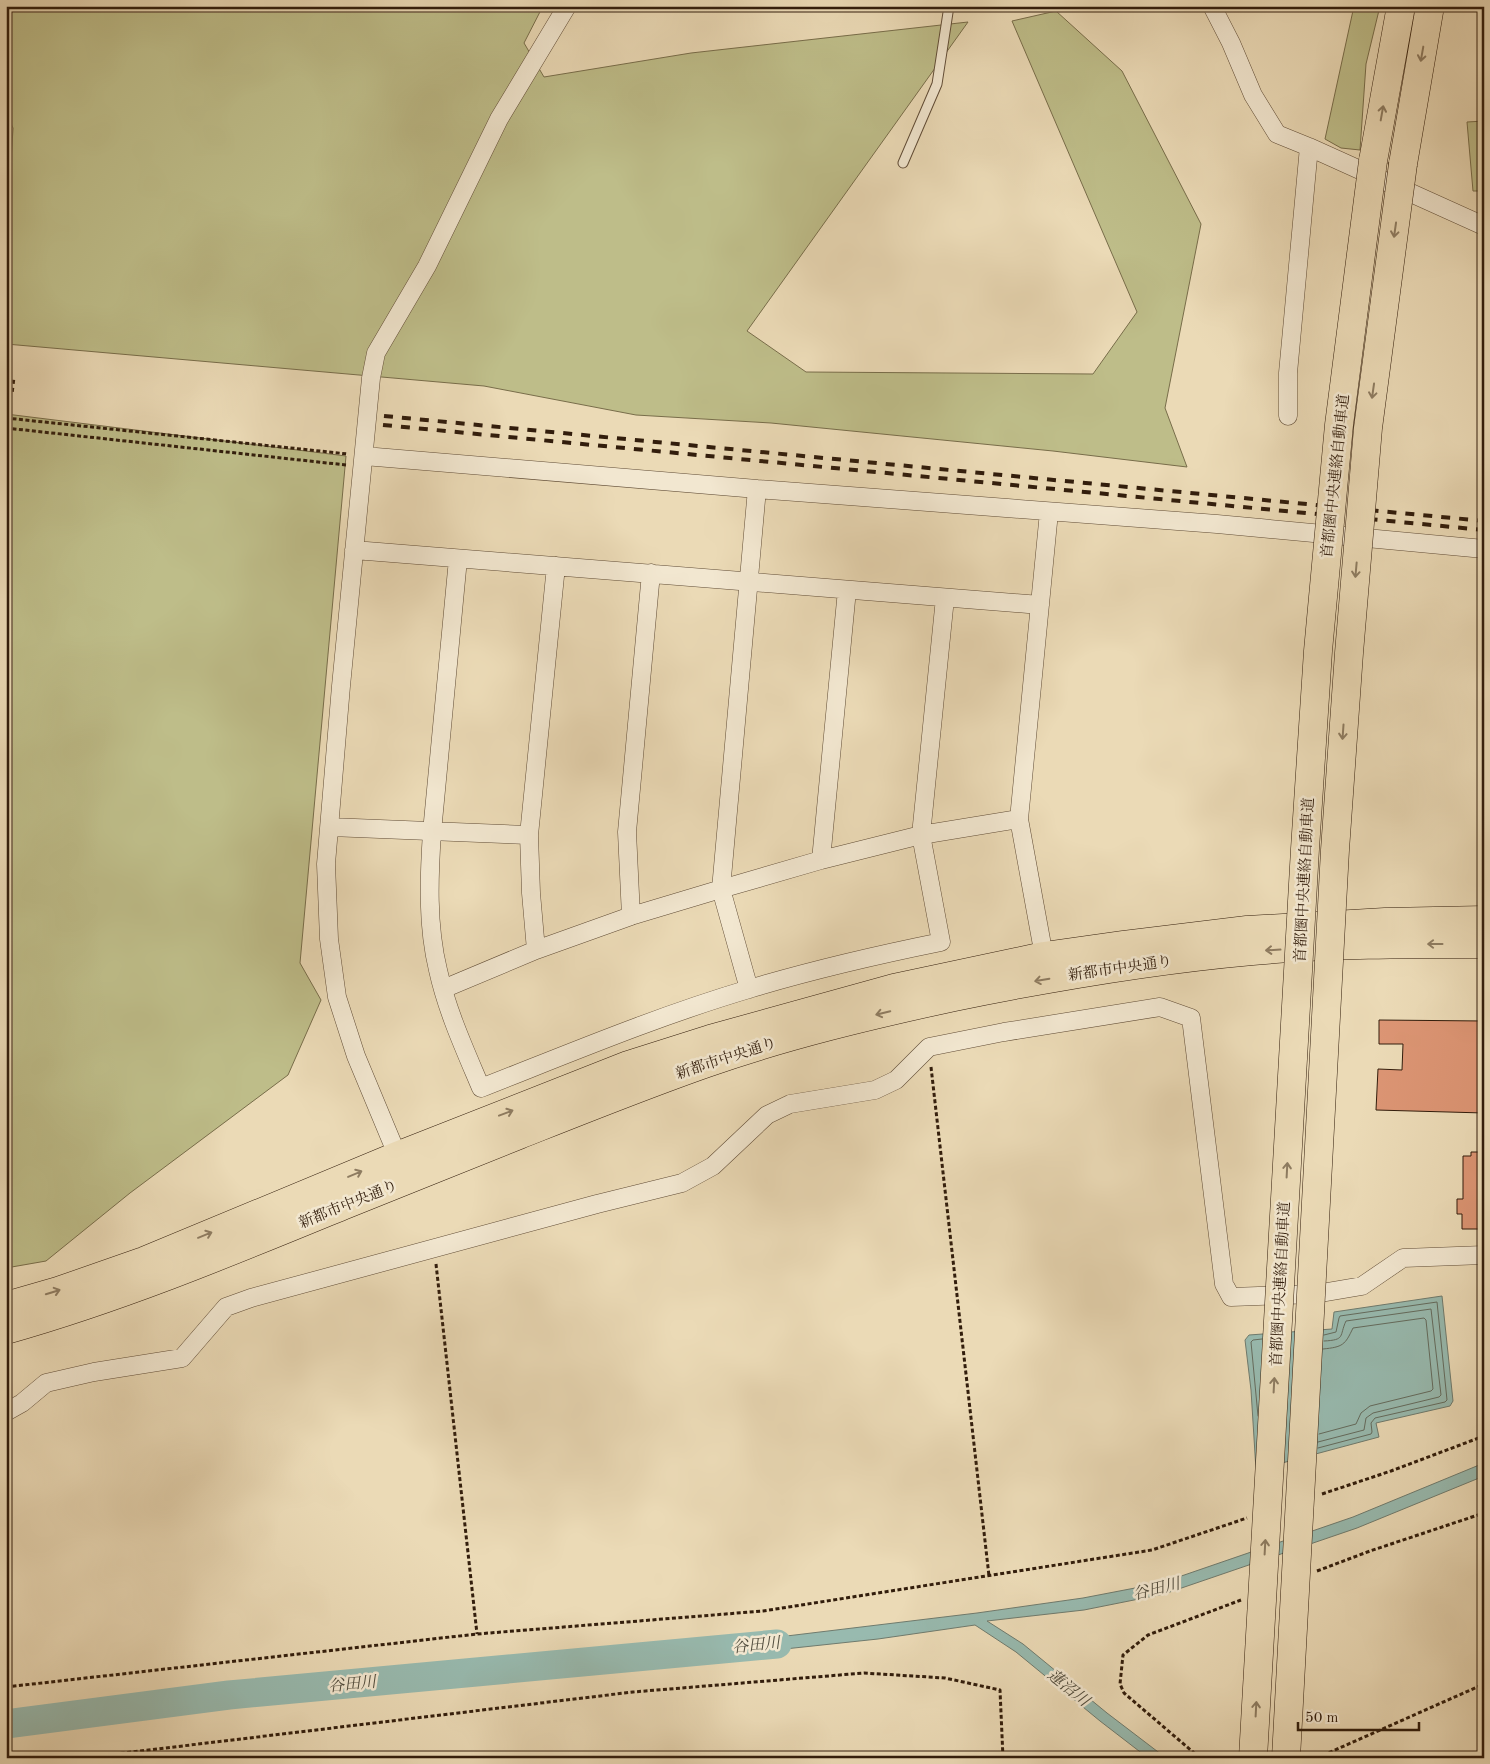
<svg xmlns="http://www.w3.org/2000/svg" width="1490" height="1764" font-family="'Old Standard TT','Noto Serif JP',serif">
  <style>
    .green { fill: #bebd89; stroke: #786d4a }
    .water { fill: #98baaf; stroke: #6f7b6e }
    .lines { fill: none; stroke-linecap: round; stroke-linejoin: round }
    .shore { stroke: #656c5e; stroke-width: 1 }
    .river { stroke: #98baaf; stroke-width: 29 }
    .building { fill: #dc9574; stroke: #321d0c }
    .service-casing { stroke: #604c36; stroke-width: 11 }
    .minor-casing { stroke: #604c36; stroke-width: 19 }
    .primary-casing { stroke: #321d0c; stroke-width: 29 }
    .motorway-casing { stroke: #321d0c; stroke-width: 29 }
    .path { stroke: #321d0c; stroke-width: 3; stroke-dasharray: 4 2.5; stroke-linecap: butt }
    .service { stroke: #f2e7d0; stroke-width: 9 }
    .minor { stroke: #f2e7d0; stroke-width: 18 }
    .primary { stroke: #ebdab6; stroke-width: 28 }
    .motorway { stroke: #ebdab6; stroke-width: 28 }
    .rail { stroke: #321d0c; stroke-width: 4; stroke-dasharray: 9 9; stroke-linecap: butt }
    .motorway-bridge-casing { stroke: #321d0c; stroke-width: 29; stroke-linecap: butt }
    .motorway-bridge { stroke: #ebdab6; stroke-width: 28 }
    .oneway { stroke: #8e7c61 }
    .labels { text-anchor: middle; stroke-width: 5; stroke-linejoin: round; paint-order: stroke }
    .street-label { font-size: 15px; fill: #321d0c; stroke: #f2e7d0 }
    .water-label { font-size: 16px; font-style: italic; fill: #514c3d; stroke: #f2e7d0 }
  </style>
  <rect width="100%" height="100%" fill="#ebdab6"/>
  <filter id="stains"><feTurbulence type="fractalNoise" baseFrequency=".004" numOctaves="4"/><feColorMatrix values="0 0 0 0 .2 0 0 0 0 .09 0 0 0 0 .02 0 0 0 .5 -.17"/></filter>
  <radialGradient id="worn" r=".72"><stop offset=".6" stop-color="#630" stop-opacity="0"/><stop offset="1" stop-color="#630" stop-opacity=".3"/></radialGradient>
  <path class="green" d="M 6,6 L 543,6 L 524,43 L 544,77 L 691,53 L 968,22 L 747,331 L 806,372 L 1093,374 L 1137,312 L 1012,21 L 1056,11 L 1122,71 L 1201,224 L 1165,408 L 1187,467 L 1053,451 L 771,423 L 636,415 L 484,386 L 6,344 L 6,249 L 13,128 L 6,114 Z
    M 1354,6 L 1380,6 L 1366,64 L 1360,150 L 1341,148 L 1325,139 Z
    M 1484,121 L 1484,191 L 1473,191 L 1467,122 Z
    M 6,414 L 346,456 L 300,963 L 321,1000 L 288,1075 L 130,1193 L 46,1261 L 6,1268 Z"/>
  <path class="water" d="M 1442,1296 L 1453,1401 L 1450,1406 L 1376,1423 L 1379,1437 L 1256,1470 L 1251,1390 L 1245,1340 L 1249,1335 L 1332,1329 L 1334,1312 Z
    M 1484,1463 L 1484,1476 L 1357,1528 L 1164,1594 L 1084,1610 L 987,1621 L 1023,1644 L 1107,1713 L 1166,1758 L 1148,1758 L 1100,1721 L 1016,1652 L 975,1625 L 878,1639 L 738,1654 L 737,1642 L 977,1613 L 1083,1598 L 1161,1583 L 1353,1517 Z"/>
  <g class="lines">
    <path class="shore" d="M 1258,1416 L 1251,1342 L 1253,1340 L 1262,1339
      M 1319,1434 L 1356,1424 L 1361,1413 L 1370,1406 L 1431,1391 L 1433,1389 L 1426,1320 L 1424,1318 L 1353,1328 C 1345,1345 1343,1347 1323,1349
      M 1318,1442 L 1364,1430 L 1366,1418 L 1373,1413 L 1439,1397 L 1441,1395 L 1431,1309 L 1346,1321 C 1339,1336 1346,1340 1324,1341
      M 1318,1448 L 1371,1434 L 1372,1432 L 1371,1423 L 1375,1418 L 1445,1402 L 1447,1400 L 1437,1302 L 1340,1316 L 1339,1318 L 1336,1332 L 1324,1335"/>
    <path class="river" d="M 6,1724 L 229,1695 L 777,1644"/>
  </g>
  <path class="building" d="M 1379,1020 L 1484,1021 L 1484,1113 L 1376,1110 L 1378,1069 L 1402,1070 L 1403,1044 L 1379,1044 Z
    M 1471,1152 L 1484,1152 L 1484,1229 L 1462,1229 L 1462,1214 L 1457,1214 L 1457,1199 L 1463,1199 L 1463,1156 L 1471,1156 Z"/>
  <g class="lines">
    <g class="service-casing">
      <path id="service" d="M 903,163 L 937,84 L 949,6"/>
    </g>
    <g class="minor-casing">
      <path id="minor" d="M 1212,6 L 1231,43 L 1253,95 L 1277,134 L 1309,147 L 1484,226
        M 1288,416 L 1288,373 L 1309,147
        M 364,456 L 757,489 L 1217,524 L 1484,549
        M 354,550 L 1040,605
        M 458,559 L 432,832 C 429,877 427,925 438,970 C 447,1011 465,1050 481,1088 C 570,1053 658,1016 749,989 C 812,970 877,955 941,942 L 921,835 L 945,598
        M 330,827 L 529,835
        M 821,860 L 847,590
        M 631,916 L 627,832 L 651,573
        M 536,950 L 531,893 L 529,835 L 556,566
        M 1044,956 L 1019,819 L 1049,512
        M 443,989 L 536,950 L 631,916 L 721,889 L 821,860 L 921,835 L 1019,819
        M 749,989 L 721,889 L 757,489
        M 401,1164 L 356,1056 L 337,997 L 329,939 L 326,864 L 341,686 L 371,378 L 376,353 L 427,266 L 499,119 L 567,6
        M 6,1412 L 22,1403 L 46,1383 L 94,1372 L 182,1358 L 226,1307 L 251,1298 L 597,1204 L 682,1183 L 713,1166 L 767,1115 L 790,1104 L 875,1090 L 896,1080 L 929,1047 L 1004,1032 L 1160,1007 L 1191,1018 L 1224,1284 L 1231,1297 L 1315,1294 L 1362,1286 L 1403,1258 L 1484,1255"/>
    </g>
    <g class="primary-casing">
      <path id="primary" d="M 6,1306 L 58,1291 L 144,1261 L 397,1156 L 628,1065 L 710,1039 L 894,988 L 1044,956 L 1122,945 L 1247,930 L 1385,922 L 1484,920
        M 6,1330 C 123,1297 235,1250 347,1204 C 404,1181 462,1158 519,1135 C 582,1110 644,1085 707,1063 C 787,1035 871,1015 954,997 C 1052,977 1152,960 1252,951 C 1329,944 1407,944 1484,944"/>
    </g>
    <g class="motorway-casing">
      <path id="motorway" d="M 1373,161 L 1401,6
        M 1403,164 L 1430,6"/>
    </g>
    <path class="path" d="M 6,418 L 348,454
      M 6,428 L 346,465
      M 931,1067 L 989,1576
      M 436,1264 L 477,1634
      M 1322,1494 L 1391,1471 L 1484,1436
      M 1317,1571 L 1370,1551 L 1484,1513
      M 6,1687 L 477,1634 L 763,1611 L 1152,1550 L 1247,1518
      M 82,1758 L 633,1692 L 864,1673 L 945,1678 L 1000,1690 L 1003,1758
      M 1200,1758 L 1124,1693 L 1120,1684 L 1123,1655 L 1148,1635 L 1241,1600
      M 1317,1758 L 1484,1684"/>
    <use href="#service" class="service"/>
    <use href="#minor" class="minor"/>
    <use href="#primary" class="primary"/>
    <use href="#motorway" class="motorway"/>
    <path class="rail" d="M 6,381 L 15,382
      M 6,389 L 14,390
      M 384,416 L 1484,521
      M 383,425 L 1484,530"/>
    <g class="motorway-bridge-casing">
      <path id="motorway-bridge" d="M 1253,1758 L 1305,849 L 1318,651 L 1339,425 L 1373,161
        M 1286,1758 L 1335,850 L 1349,653 L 1368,428 L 1403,164"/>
    </g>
    <use href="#motorway-bridge" class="motorway-bridge"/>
  </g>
  <defs><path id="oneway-shaft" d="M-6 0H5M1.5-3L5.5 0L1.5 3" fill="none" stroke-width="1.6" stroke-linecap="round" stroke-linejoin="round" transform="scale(1.25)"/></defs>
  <g class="oneway">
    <use href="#oneway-shaft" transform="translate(1422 54) rotate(100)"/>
    <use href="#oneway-shaft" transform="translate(1382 113) rotate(-80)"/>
    <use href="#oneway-shaft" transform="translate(1395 230) rotate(98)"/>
    <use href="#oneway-shaft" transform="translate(1373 391) rotate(98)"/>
    <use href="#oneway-shaft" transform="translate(1356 570) rotate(95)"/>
    <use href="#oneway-shaft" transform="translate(1343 732) rotate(94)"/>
    <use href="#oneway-shaft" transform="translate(1435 944) rotate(-180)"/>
    <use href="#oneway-shaft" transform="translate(1273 950) rotate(177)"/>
    <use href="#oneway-shaft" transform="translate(1042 980) rotate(170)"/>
    <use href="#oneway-shaft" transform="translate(883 1013) rotate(166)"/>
    <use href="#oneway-shaft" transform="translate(506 1113) rotate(-21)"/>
    <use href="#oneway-shaft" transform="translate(1287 1170) rotate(-87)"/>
    <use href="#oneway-shaft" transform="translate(355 1174) rotate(-23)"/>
    <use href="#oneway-shaft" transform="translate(205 1235) rotate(-22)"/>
    <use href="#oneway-shaft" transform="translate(53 1292) rotate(-17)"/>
    <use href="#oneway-shaft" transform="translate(1274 1385) rotate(-87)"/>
    <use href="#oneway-shaft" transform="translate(1265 1547) rotate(-87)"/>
    <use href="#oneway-shaft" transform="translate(1256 1709) rotate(-87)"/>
  </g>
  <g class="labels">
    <g class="street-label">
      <text transform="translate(1335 476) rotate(-84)" y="5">首都圏中央連絡自動車道</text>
      <text transform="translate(1304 880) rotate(-87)" y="5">首都圏中央連絡自動車道</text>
      <text transform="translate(1120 968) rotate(-8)" y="5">新都市中央通り</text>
      <text transform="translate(726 1058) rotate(-18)" y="5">新都市中央通り</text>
      <text transform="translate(348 1204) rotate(-22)" y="5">新都市中央通り</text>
      <text transform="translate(1280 1284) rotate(-87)" y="5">首都圏中央連絡自動車道</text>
    </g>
    <g class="water-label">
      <text transform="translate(1156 1588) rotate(-14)" y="6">谷田川</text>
      <text transform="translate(756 1644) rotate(-6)" y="6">谷田川</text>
      <text transform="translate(352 1683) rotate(-6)" y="6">谷田川</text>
      <text transform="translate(1069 1687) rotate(39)" y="6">蓮沼川</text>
    </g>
  </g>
  <rect width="1490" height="1764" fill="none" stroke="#ebdab6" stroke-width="25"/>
  <rect x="8" y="8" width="1475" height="1749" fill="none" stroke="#321d0c" stroke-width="2.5"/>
  <rect x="12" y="12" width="1465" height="1739" fill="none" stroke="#321d0c"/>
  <path d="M1298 1722v8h121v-8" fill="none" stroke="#321d0c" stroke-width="2.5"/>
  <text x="1305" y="1722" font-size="15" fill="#321d0c" stroke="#f2e7d0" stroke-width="4" paint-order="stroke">50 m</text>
  <rect width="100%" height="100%" filter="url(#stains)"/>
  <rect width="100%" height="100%" fill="url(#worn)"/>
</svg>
